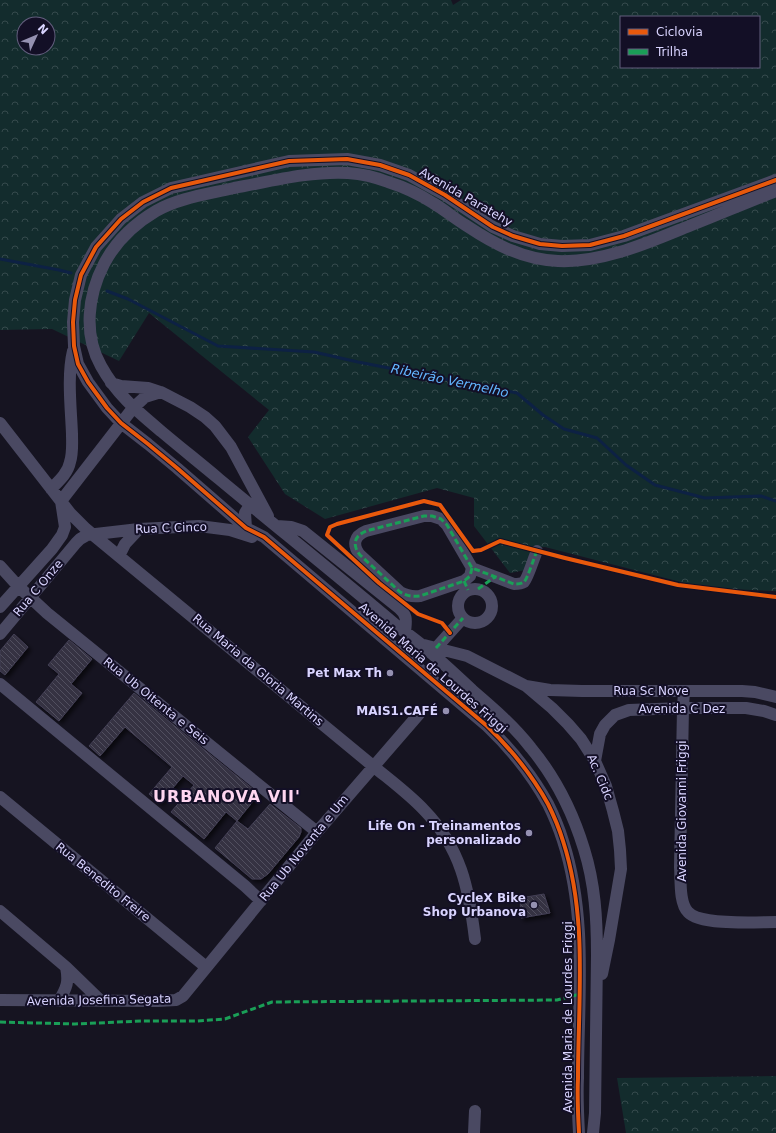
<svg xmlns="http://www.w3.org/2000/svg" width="776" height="1133" font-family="'DejaVu Sans',sans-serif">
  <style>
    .forest { fill: url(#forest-crowns); fill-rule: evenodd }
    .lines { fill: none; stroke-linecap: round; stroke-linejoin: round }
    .stream { stroke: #0d2144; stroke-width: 3 }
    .building { fill: url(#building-back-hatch); stroke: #433f54; filter: url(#shadow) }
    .minor { stroke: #4a4962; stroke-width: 12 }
    .quiet { stroke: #1a9f57; stroke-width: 3; stroke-dasharray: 6 3; stroke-linecap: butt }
    .cycleway-casing { stroke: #130f26; stroke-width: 6 }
    .cycleway { stroke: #e8590c; stroke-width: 4 }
    .poi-dot { fill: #9591b1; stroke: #130f26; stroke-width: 1.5 }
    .labels { text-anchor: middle; stroke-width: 4; stroke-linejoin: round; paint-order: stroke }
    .street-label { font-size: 12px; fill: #d9d4ff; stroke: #130f26 }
    .poi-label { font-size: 12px; font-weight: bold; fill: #d9d4ff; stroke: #130f26; text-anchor: end }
    .water-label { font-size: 13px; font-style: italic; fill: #62b6ff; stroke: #130f26 }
    .district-label { font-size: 16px; font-weight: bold; letter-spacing: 1px; fill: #ffd6f0; stroke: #130f26 }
  </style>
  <defs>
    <pattern id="forest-crowns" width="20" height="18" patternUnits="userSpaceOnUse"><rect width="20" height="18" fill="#132c2d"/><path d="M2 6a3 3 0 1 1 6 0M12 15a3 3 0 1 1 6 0" fill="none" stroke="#354a4c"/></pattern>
    <pattern id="building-back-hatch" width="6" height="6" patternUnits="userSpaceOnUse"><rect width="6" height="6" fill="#343243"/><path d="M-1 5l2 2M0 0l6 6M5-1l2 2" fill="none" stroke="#514f5f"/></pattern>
    <filter id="shadow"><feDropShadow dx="3" dy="3" stdDeviation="2" flood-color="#0009"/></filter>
  </defs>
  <rect width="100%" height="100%" fill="#161421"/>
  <path class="forest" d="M 0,0 L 451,0 L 453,5 L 461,0 L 776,0 L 776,591 L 704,588 L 545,547 L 533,548 L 531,569 L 510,573 L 474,526 L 474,498 L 437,488 L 325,519 L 285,494 L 248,437 L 269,410 L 149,313 L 119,361 L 52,329 L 0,330 ZM 621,17 L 759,17 L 759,67 L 621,67 ZM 24,24 L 48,24 L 48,48 L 24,48 Z
    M 776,1076 L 776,1133 L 626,1133 L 617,1078 Z"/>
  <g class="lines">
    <path class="stream" d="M 0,259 L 59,270 L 71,273
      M 107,291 L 128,299 L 218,346 L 314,352 L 358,362 L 517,393 L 543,415 L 564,429 L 597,438 L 626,465 L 655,485 L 705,498 L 761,496 L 776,501"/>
  </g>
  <path class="building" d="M 14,634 L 28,647 L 5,675 L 0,671 L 0,651 Z
    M 69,640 L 92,659 L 71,684 L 82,693 L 59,721 L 36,702 L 59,674 L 48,665 Z
    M 134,693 L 259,794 L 237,821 L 226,812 L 204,839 L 171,812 L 194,785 L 183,776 L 160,803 L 149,794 L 172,767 L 125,727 L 100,756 L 89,746 Z
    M 270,804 L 301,828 L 301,832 L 299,837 L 268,874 L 261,879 L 252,879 L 215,848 L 237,821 L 248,829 Z
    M 544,894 L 550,913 L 521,918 L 520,898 Z"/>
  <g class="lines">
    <path class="minor" d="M 111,383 L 121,386 L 148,388 L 160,392
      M 0,423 L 70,513 L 86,529 L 373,766 C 390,780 409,794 424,810 C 461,848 469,889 475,939
      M 51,489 C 59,481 68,473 70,462 C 73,453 72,443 72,434 C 71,408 67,376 73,351
      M 277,526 L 291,527 L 303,531 L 399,608 C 408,616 406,621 405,632
      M 246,528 L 245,513 L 250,505
      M 119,556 L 125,544 L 139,529
      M 0,566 L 18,586 L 47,613 L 317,832
      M 472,568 L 470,576 L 464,581 L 420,596 C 412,597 407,596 400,592 L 360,555 C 352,545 354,536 366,531 L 424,516 L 432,516 L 441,519 L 447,525 L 472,568 L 514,584 C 517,584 521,584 524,582 C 528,578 534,557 537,551
      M458 606a17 17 0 1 1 34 0a17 17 0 1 1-34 0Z
      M 0,607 L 52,549 L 62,535 L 65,527 L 61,501 L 133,408 L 145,397 L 161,392 L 190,407 L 205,417 L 215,426 L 231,447 L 268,516
      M 0,634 L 76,543 L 80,539 L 87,535 L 139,529 L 199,526 L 230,530 L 252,537
      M 424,645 L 467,656 L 526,686 L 552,708 L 568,724 L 581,739 L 595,761 L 606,786 L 613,811 L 618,831 L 620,850 L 621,869 L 609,940 L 602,974
      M 436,648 L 463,618
      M 0,684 L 245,886 L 261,901
      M 526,686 L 550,690 L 582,691 L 742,691 L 755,692 L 776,697
      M 684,691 L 683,708 L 680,867 C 681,880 679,903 688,912 C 700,926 758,922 776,922
      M 595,761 L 600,734 L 605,725 L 615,715 L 629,710 L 683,708 L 746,708 L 764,711 L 776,715
      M 0,797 L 206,967
      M 0,911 L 66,967 L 101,1001
      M 0,1000 L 158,1001 L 176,1000 L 183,996 L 317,832 L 419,714
      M 59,1001 C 67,987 69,982 66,967
      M 474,1133 L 475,1111
      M 579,1133 C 578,1115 577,1097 578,1078 C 578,999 588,918 563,841 C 559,828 554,816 548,804 C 532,775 511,749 487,726 L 264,537 L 246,528 L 177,468 L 148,444 L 121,423 L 107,408 L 88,382 L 78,364 L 74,346 L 73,322 L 75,300 L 81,275 L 96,247 L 121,219 L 143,202 L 171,188 L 289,161 L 347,159 L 380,165 L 409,175 L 445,195 L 493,227 L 513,236 L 540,244 L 562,246 L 590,245 L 624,236 L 776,180
      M 593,1133 L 595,1113 L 597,955 C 597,919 595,884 584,849 C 573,813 555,777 531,748 C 514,726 493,708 472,690 C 456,675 440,660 423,646 C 415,639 406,633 397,626 C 338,576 278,528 219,479 C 200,463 181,448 162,432 C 137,411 117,395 101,366 C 83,334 88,295 104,264 C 116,241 134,224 156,211 C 178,198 209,194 234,188 C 272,181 310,171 348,173 C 362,174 375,177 388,182 C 404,187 419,194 433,203 C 445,210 455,219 467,226 C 494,244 524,260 558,261 C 601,263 645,244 684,228 C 715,216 745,203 776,191"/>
    <path class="quiet" d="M 472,568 L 470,576 L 464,581 L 420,596 C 412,597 407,596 400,592 L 360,555 C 352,545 354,536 366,531 L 424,516 L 432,516 L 441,519 L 447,525 L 472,568 L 514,584 C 517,584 521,584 524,582 C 528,578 534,557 537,551
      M 464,581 L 468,590
      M 478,589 L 495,577
      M 436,648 L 463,618
      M 0,1022 L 75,1024 L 141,1021 L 197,1021 L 225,1019 L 272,1002 L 557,1000 L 580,994"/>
    <g class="cycleway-casing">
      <path id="cycleway" d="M 450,633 L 442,623 L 418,614 L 379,583 L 327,535 L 330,527 L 337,524 L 424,501 L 440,505 L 473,551 L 481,550 L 500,541 L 565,558 L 678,585 L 776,597
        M 579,1133 C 578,1115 577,1097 578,1078 C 578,999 588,918 563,841 C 559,828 554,816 548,804 C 532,775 511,749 487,726 L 264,537 L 246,528 L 177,468 L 148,444 L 121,423 L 107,408 L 88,382 L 78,364 L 74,346 L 73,322 L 75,300 L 81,275 L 96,247 L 121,219 L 143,202 L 171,188 L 289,161 L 347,159 L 380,165 L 409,175 L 445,195 L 493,227 L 513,236 L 540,244 L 562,246 L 590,245 L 624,236 L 776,180"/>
    </g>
    <use href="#cycleway" class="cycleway"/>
  </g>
  <g class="poi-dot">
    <circle cx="390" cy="673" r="4"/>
    <circle cx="446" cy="711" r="4"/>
    <circle cx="529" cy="833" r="4"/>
    <circle cx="534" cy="905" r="4"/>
  </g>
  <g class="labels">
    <g class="street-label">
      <text transform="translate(466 197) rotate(30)" y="4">Avenida Paratehy</text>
      <text transform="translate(171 528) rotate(-2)" y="4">Rua C Cinco</text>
      <text transform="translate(38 588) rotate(-50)" y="4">Rua C Onze</text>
      <text transform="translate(433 668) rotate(41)" y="4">Avenida Maria de Lourdes Friggi</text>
      <text transform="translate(258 670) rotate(40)" y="4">Rua Maria da Gloria Martins</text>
      <text x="651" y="695">Rua Sc Nove</text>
      <text transform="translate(156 701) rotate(39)" y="4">Rua Ub Oitenta e Seis</text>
      <text x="682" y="713">Avenida C Dez</text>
      <text transform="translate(600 777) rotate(67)" y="4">Ac. Cidc</text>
      <text transform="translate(682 811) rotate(-90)" y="4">Avenida Giovanni Friggi</text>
      <text transform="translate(304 848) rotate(-51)" y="4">Rua Ub Noventa e Um</text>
      <text transform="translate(103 882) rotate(39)" y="4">Rua Benedito Freire</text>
      <text transform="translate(99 1000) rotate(-1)" y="4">Avenida Josefina Segata</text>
      <text transform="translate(568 1017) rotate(-90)" y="4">Avenida Maria de Lourdes Friggi</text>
    </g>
    <g class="poi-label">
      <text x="382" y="677">Pet Max Th</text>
      <text x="438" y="715">MAIS1.CAFÉ</text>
      <text x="521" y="830">Life On - Treinamentos<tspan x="521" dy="14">personalizado</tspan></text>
      <text x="526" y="902">CycleX Bike<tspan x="526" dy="14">Shop Urbanova</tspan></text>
    </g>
    <g class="water-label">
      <text transform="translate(450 380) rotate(12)" y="5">Ribeirão Vermelho</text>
    </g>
    <g class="district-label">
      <text x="227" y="802">URBANOVA VII'</text>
    </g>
  </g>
  <rect x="620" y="16" width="140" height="52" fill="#130f26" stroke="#625e7d"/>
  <rect x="628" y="29" width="20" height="6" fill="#e8590c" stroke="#625e7d"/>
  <text x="656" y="36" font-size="12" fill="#d9d4ff">Ciclovia</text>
  <rect x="628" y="49" width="20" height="6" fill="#1a9f57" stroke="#625e7d"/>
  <text x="656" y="56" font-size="12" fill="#d9d4ff">Trilha</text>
  <g transform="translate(36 36) rotate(46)"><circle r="19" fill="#130f26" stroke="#625e7d"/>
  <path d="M0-3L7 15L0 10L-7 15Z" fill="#9591b1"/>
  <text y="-6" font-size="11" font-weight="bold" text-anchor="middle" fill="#d9d4ff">N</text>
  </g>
</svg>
